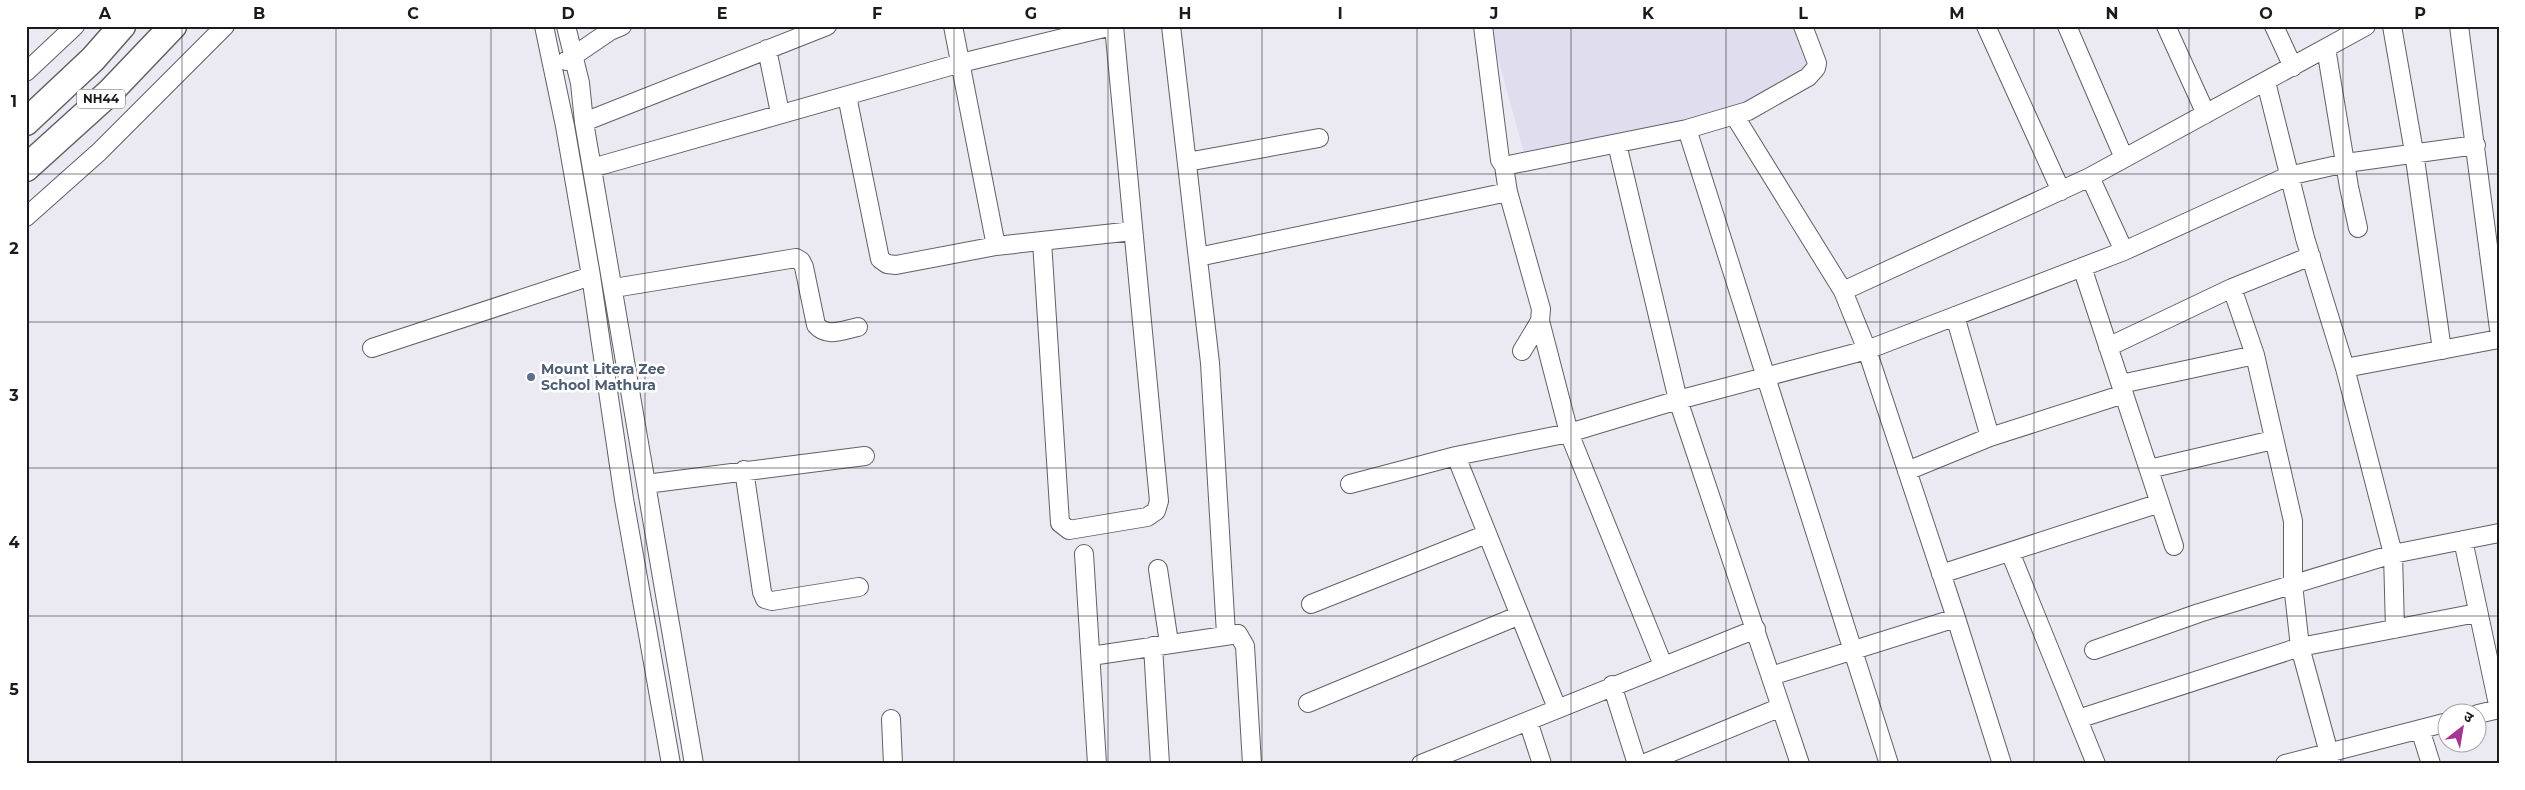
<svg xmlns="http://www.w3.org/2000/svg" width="2525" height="790" font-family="Montserrat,'Noto Sans Devanagari',sans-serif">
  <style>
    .built { fill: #e0deee }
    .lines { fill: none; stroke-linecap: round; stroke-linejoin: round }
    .minor-casing { stroke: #616067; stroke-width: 20 }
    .highway-casing { stroke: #616067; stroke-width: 29 }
    .minor { stroke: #fff; stroke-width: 18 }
    .highway { stroke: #fff; stroke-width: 26 }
    .grid { fill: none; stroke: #1b1b1e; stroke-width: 1; stroke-opacity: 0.55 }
    .service-dot { fill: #5c6f8a; stroke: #fff; stroke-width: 2 }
    .labels { text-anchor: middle; stroke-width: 5; stroke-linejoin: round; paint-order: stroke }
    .shield { fill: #fff; stroke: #5f5f62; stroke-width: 1 }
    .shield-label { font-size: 12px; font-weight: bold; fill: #1b1b1e }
    .service-label { font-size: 14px; font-weight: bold; fill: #4e5e75; stroke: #fff; text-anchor: start }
    .neatline { fill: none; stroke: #1b1b1e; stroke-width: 2 }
    .grid-label { font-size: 16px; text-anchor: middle; font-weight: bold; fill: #1b1b1e }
  </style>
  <rect width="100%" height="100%" fill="#ebeaf3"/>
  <path class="built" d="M 1489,26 L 1796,26 L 1812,66 L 1731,111 L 1524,153 Z"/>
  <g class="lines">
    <g class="minor-casing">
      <path id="minor" d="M 544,26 L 565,126 L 591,276 L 624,499 L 671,764
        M 566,26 L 580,83 L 584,122 L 694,764
        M 953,26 L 996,246
        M 1171,26 L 1210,363 L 1226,634
        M 1483,26 L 1500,160 L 1504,166 L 1508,192 L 1541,309 L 1540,321 L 1522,351
        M 1986,26 L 2061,191
        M 2067,26 L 2124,158
        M 2166,26 L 2206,114
        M 2274,26 L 2293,67
        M 2392,26 L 2414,152 L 2442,350
        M 2459,26 L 2499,329
        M 2326,48 L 2349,187 L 2358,228
        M 767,49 L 780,113
        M 566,61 L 610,31 L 622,26
        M 26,72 L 75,26
        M 2266,82 L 2305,238 L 2345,368 L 2393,554 L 2395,629
        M 847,96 L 880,259 L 887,264 L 896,265 L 996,246 L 1133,231
        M 1734,115 L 1843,291 L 1867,350 L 1956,618 L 2002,764
        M 584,122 L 827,26
        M 1687,129 L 1889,764
        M 1617,144 L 1678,400 L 1800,764
        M 1187,162 L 1319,138
        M 1504,166 L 1687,129 L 1748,111 L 1808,77 L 1816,68 L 1817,63 L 1803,26
        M 592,168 L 961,63 L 1112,26
        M 2090,177 L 2124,251
        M 26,217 L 99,152 L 225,26
        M 1042,241 L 1060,523 L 1069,530 L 1147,517 L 1156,511 L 1159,501 L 1114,26
        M 1198,257 L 1508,192
        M 2082,267 L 2174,546
        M 614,288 L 796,258 L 801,261 L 804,267 L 816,325 C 827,338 843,330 858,327
        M 2232,288 L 2255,355 L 2293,521 L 2293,584 L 2300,647 L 2332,764
        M 1843,291 L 2090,177 L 2366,26
        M 1955,316 L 1990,437
        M 1540,321 L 1569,433 L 1663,665
        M 2108,347 L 2232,288 L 2311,256
        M 372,348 L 591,276
        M 2345,368 L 2499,339
        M 2121,384 L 2255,355
        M 1456,456 L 1557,708
        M 2149,469 L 2273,440
        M 744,470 L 762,592 L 765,599 L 772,601 L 859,587
        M 1907,471 L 1990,437 L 2124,394
        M 646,484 L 865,456
        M 1350,484 L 1456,456 L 1569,433 L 1678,400 L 1867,350 L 2124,251 L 2288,176 L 2346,163 L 2476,145
        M 2463,540 L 2499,709 L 2478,714
        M 2010,552 L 2096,764
        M 1084,554 L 1097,764
        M 1158,569 L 1169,643
        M 1941,574 L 2160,503
        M 1311,604 L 1487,534
        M 1153,646 L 1160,764
        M 2094,650 L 2199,613 L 2393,554 L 2499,533
        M 1091,656 L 1238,634 L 1245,646 L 1252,764
        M 1771,676 L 1956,618
        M 1612,685 L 1637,764
        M 1308,703 L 1520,615
        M 891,719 L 893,764
        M 2078,719 L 2300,647 L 2477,613
        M 1528,721 L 1542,764
        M 2420,729 L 2431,764
        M 1421,764 L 1756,629
        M 1643,764 L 1781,707
        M 2285,764 L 2448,722"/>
    </g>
    <g class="highway-casing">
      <path id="highway" d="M 26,122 L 93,59 L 122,26
        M 26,168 L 110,92 L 173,26"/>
    </g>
    <use href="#minor" class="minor"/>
    <use href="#highway" class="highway"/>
  </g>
  <path class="grid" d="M 182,26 L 182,764M 336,26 L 336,764M 491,26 L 491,764M 645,26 L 645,764M 799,26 L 799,764M 954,26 L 954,764M 1108,26 L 1108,764M 1262,26 L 1262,764M 1417,26 L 1417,764M 1571,26 L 1571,764M 1726,26 L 1726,764M 1880,26 L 1880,764M 2034,26 L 2034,764M 2189,26 L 2189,764M 2343,26 L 2343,764M 26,174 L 2499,174M 26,322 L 2499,322M 26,468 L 2499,468M 26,616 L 2499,616"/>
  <circle class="service-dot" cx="531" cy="377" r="5"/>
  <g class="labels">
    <rect class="shield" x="77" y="89.5" width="48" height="19" rx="4"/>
    <g class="shield-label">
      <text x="101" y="103">NH44</text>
    </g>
    <g class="service-label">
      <text x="541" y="374">Mount Litera Zee<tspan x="541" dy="16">School Mathura</tspan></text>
    </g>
  </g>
  <rect width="2525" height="790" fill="none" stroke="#ffffff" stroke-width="55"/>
  <g transform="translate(2462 728) rotate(31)"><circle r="24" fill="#ffffff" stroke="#a4a4a5"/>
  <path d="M0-4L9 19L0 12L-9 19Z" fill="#a53593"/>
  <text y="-8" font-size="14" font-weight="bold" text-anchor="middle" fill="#1b1b1e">उ</text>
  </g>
  <rect x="28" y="28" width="2470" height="734" class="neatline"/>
  <g class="grid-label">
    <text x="105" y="19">A</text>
    <text x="259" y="19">B</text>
    <text x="413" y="19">C</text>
    <text x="568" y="19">D</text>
    <text x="722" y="19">E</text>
    <text x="877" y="19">F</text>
    <text x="1031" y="19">G</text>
    <text x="1185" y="19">H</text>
    <text x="1340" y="19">I</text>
    <text x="1494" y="19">J</text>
    <text x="1648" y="19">K</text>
    <text x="1803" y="19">L</text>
    <text x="1957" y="19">M</text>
    <text x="2112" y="19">N</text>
    <text x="2266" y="19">O</text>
    <text x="2420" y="19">P</text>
    <text x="14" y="107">1</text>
    <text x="14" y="254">2</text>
    <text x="14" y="401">3</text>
    <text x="14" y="548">4</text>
    <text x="14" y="695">5</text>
  </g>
</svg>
